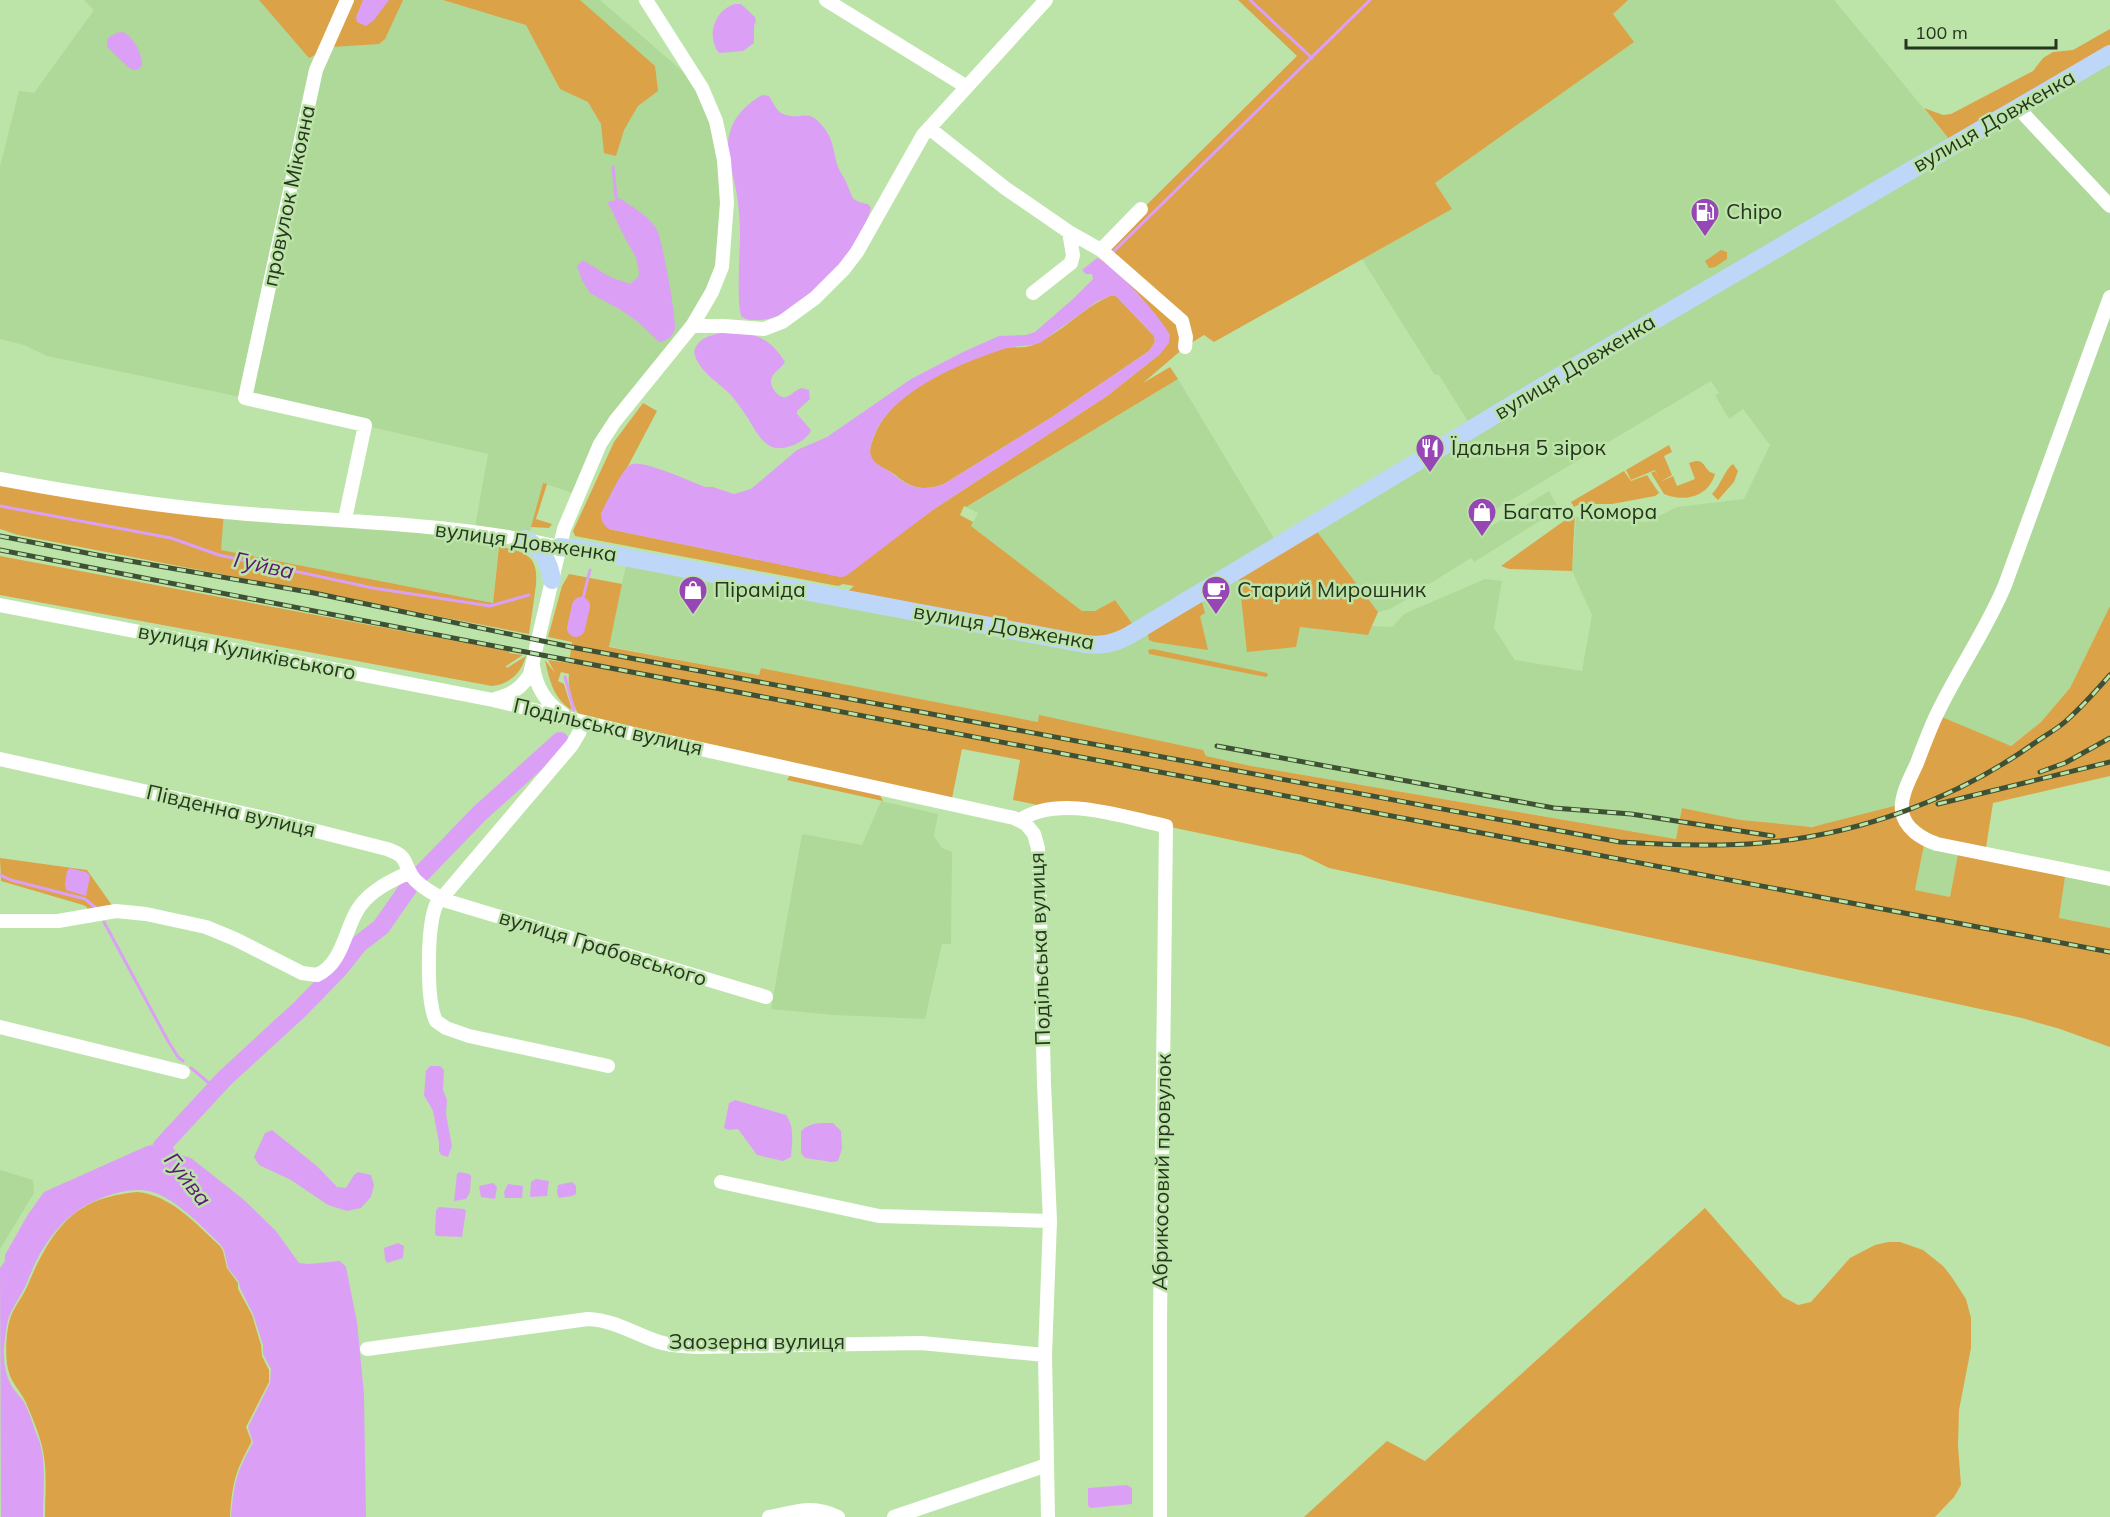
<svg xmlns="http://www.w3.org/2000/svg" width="2110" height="1517" font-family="Mulish,sans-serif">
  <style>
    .built { fill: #aed998 }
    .green { fill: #dca247; fill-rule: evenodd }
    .water { fill: #dba0f5; fill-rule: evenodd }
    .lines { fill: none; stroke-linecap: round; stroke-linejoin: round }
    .stream { stroke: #dba0f5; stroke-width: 3 }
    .river { stroke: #dba0f5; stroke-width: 18 }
    .minor { stroke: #fff; stroke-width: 14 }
    .major { stroke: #bed7f9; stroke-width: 18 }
    .rail-casing { stroke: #3e5134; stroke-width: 5 }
    .rail { stroke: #bce4a8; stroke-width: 3; stroke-dasharray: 9; stroke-linecap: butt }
    .labels { text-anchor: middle; stroke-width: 5; stroke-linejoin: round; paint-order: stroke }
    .street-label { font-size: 21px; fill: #25351e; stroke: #bce4a8 }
    .poi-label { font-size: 21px; fill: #25351e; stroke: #bce4a8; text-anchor: start }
    .water-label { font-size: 22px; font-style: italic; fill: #5d1676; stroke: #bce4a8 }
  </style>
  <rect width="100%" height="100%" fill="#bce4a8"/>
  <path class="built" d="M 84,0 L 600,0 L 702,88 L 727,189 L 712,292 L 615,421 L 578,495 L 543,483 L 528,540 L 500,535 L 493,603 L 220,550 L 224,512 L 474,533 L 488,454 L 245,398 L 47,356 L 24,345 L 0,339 L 0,166 L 19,91 L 34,93 L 94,10 Z
    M 1628,0 L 1834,0 L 1953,144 L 2110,54 L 2110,606 L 2070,688 L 2041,722 L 2010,746 L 1902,804 L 1821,825 L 1802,827 L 1741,820 L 1682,808 L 1677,839 L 1251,766 L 1206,756 L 1203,750 L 1040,716 L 1038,722 L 761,668 L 759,675 L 608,646 L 628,557 L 777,585 L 1137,630 L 1115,600 L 1095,611 L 1082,611 L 971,526 L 978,513 L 966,507 L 1178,379 L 1278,545 L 1300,627 L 1368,635 L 1372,626 L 1392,627 L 1404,614 L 1485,579 L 1502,581 L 1494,628 L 1515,660 L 1582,671 L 1592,615 L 1572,571 L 1576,517 L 1647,522 L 1677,507 L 1744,499 L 1770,445 L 1743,409 L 1729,419 L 1715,395 L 1719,393 L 1711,381 L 1481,518 L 1488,528 L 1549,491 L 1559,509 L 1474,562 L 1471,558 L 1421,589 L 1421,591 L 1390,609 L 1378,612 L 1312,525 L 1472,428 L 1439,375 L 1434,374 L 1362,259 L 1452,209 L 1435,183 L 1633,42 L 1613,14 Z
    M 881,801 L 938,814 L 934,836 L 942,848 L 952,852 L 951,944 L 942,944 L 925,1019 L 834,1015 L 771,1009 L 802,834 L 862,845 Z
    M 1925,839 L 1959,849 L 1950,897 L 1915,890 Z
    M 2066,870 L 2110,879 L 2110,928 L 2059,918 Z
    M 0,1170 L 33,1180 L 34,1193 L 0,1249 Z"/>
  <path class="green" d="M 259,0 L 403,0 L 385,39 L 379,44 L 331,47 L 309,58 Z
    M 443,0 L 580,0 L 655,66 L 658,91 L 638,106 L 624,130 L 616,156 L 604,153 L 601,124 L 588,102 L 560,89 L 526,25 Z
    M 1238,0 L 1628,0 L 1613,14 L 1634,42 L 1435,183 L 1452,209 L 1214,342 L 1204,335 L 1185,347 L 1143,383 L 1170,367 L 1178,379 L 966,507 L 964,506 L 960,515 L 973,522 L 971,526 L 1082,611 L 1095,611 L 1115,600 L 1137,630 L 1113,643 L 841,597 L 854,586 L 843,584 L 838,586 L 575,536 L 573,531 L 614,442 L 643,403 L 657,411 L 627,468 L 609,529 L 842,577 L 934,509 L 1107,396 L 1160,354 L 1170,335 L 1138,294 L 1099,258 L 1101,250 L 1297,56 Z
    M 2110,29 L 2110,54 L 1953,144 L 1924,108 L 1943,115 L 1951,114 L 2033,71 L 2043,58 L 2053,52 L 2073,50 Z
    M 1721,250 L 1727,252 L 1727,259 L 1715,267 L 1709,268 L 1705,261 Z
    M 1110,296 L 1116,296 L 1154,336 L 1155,342 L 1149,351 L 1052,417 L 944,484 C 923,492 910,488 894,474 C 887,469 875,465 872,459 C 868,451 871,444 874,437 C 892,389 957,365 1002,349 C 1012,346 1024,349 1033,345 C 1062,333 1082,308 1110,296 Z
    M 1669,445 L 1672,452 L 1664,456 L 1672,475 L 1660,482 L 1673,476 L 1677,486 L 1695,479 L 1689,463 C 1704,457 1702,465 1710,472 L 1715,474 C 1709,496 1685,503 1664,494 L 1651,473 L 1655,471 L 1659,479 L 1655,470 L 1631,480 L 1626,470 Z
    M 1733,464 L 1738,471 L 1734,482 L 1718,500 L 1712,494 C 1721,485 1725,469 1733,464 Z
    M 1624,471 L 1631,481 L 1647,475 L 1659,493 L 1655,496 L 1612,504 L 1580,504 L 1574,507 L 1571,502 Z
    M 0,479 L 224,512 L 221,550 L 493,603 L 499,547 C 531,551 540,560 535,592 C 533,606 531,620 529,634 L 18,535 L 0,529 Z
    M 543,483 L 547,484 L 536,519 L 552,524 L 549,528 L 531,527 Z
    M 1575,513 L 1572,571 L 1509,569 L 1501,566 Z
    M 1312,525 L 1378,612 L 1368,635 L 1300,627 L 1296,647 L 1247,652 L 1238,569 Z
    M 0,556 L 509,651 L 509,653 L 523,655 L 506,666 L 507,668 L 526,656 C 521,673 510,684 492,686 L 0,595 Z
    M 569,574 L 622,584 L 609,647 L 759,675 L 761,668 L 1038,722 L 1039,715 L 1203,750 L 1206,756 L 1251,766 L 1676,839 L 1682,808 L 1741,820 L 1812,827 L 1902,804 L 1937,715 L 2011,746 L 2041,722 L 2070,688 L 2110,606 L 2110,776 L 1993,803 L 1985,854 L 2066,870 L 2059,918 L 2110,928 L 2110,1047 L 2060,1029 L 2022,1018 L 1329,868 L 1302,855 L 1095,811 L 1052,808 L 1013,800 L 1020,760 L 962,749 L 951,803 L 583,722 C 574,708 567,690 569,674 L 561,672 L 558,681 L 564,684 L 572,710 C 554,700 549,679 545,660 L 555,673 L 548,660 L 569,663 L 572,642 L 548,637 L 562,586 ZM 1925,840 L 1959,849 L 1950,897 L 1915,890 Z
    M 1202,602 L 1205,613 L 1200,616 L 1208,650 L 1154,642 L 1149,640 L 1148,635 L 1150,632 Z
    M 1153,649 L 1267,673 L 1268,675 L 1266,677 L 1149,654 L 1148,650 Z
    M 790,775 L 880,795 L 883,801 L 787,780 Z
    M 0,858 L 87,870 L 116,911 L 88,917 L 87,907 L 83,905 L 1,881 Z
    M 137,1192 C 171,1195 196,1224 220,1246 L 223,1251 L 227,1268 L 238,1283 L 238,1289 L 252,1315 L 261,1345 L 262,1356 L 269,1370 L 269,1382 L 246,1427 L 251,1440 L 251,1443 C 235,1471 232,1485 230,1517 L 45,1517 C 45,1498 47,1477 44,1457 C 42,1440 34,1422 27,1405 C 22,1392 11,1384 8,1369 C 5,1356 6,1332 10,1319 C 13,1308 22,1298 27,1287 C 38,1260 55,1225 81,1209 C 97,1198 118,1194 137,1192 Z
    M 1705,1208 L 1783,1297 L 1798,1305 L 1811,1302 L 1850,1258 L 1875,1245 L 1888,1242 L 1900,1242 L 1923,1250 L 1943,1266 L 1951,1276 L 1966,1299 L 1971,1318 L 1971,1348 L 1959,1410 L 1958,1446 L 1961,1485 L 1954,1497 L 1935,1517 L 1304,1517 L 1387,1441 L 1425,1461 Z"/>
  <path class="water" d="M 363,0 L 389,0 L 374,20 L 366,26 L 357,22 L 356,17 Z
    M 735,4 L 741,4 L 755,17 L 756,21 L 754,26 L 754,43 L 743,51 L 719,53 C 706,37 714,10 735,4 Z
    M 123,32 C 134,38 142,52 142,65 L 139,69 L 133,70 L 128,67 L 107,47 L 108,38 L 116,33 Z
    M 762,95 L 769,96 C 773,102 776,111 783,114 C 803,122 808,104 827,132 C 834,143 834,156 838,167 C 840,173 845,178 847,184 C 853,198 851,201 868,204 L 871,208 C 862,245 801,320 760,320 C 754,320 747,321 742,317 C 736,310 740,249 740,236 C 740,221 739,205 736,190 C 733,172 724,150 730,132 C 734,116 748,103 762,95 Z
    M 621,199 C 634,208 647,215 656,228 C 662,236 676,317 675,328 C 673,337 667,341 659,342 L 638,322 L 621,310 L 590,293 L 582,280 L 577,266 L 583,260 L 610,277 L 630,284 L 639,276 C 638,255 633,254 624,236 C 618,225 614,213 607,202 Z
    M 1097,258 C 1117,268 1159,315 1170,335 L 1169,343 L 1160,354 L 1107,396 L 934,509 L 846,576 L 840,577 L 609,529 C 603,525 601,520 601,513 C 608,501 620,472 630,465 C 642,458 692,483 706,487 L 713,487 L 734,494 L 751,489 L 797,450 L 827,437 L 911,379 L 963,352 L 999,336 L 1026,335 L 1035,332 L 1074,298 L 1093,279 L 1092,274 L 1086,274 L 1082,270 ZM 1110,296 L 1116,296 L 1154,336 L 1155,342 L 1149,351 L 1052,417 L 944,484 C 924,492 909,488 893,474 C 887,469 875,465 872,458 C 868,451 871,444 874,436 C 891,392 960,363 1004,349 C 1015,345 1028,347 1040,343 L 1098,301 Z
    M 726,332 C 755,333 768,336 785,362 C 781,369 771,373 771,381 C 770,387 779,399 786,397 C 791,396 796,389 802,388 L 809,390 L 810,399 L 797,411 L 797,414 L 811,430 C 807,442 782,453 770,446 C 760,441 753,426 747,417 C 742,409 736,401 730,394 C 717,381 698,371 694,352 C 698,337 712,335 726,332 Z
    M 70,868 L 86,872 L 90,876 L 86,896 L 66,890 L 65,885 L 67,871 Z
    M 430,1066 L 440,1066 L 444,1070 L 443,1090 L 447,1100 L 446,1114 L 452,1146 L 448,1157 L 441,1155 L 439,1151 L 439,1143 L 433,1111 L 424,1095 L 426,1071 Z
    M 735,1100 L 786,1115 C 795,1127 792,1143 791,1157 L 783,1161 L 757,1155 L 738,1129 L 728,1130 L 724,1128 L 729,1103 Z
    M 833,1123 L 841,1131 L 842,1149 L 838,1161 L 832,1162 L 805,1158 L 801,1153 L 801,1131 C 810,1122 821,1123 833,1123 Z
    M 272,1130 L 318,1167 L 337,1187 L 346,1188 L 354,1175 L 358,1172 L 371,1175 L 374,1185 L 371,1197 L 361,1208 L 347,1211 L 328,1205 L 291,1180 L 259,1165 L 254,1157 L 265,1133 Z
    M 156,1144 L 174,1153 L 191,1158 L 243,1199 L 276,1231 L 299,1263 L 309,1264 L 340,1261 L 346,1267 L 357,1322 L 364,1394 L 366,1517 L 231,1517 C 234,1483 236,1472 253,1443 L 248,1427 L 270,1383 L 271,1369 L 263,1354 L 263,1345 L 253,1314 L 240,1288 L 239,1282 L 228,1268 L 224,1250 L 221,1245 C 202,1227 175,1197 149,1191 C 134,1188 118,1192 104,1197 C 63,1212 41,1245 26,1285 C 21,1296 13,1306 9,1317 C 6,1326 5,1339 4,1348 C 3,1361 6,1378 13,1388 C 16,1393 21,1397 24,1402 C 30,1413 34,1429 39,1440 C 47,1464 43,1492 43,1517 L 1,1517 L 0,1268 L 5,1261 L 5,1255 L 27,1216 L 44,1192 L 147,1146 Z
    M 459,1172 L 469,1174 L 471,1176 L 470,1192 L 466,1199 L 454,1201 L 457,1174 Z
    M 536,1179 L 549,1181 L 547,1196 L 530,1197 L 531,1182 Z
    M 572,1182 L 576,1186 L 576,1194 L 572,1196 L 559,1198 L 557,1193 L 558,1185 Z
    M 493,1183 L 497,1187 L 495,1199 L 481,1197 L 479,1186 Z
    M 508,1184 L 523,1186 L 522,1198 L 505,1198 L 504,1192 Z
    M 439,1207 L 464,1209 L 466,1211 L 462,1237 L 437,1236 L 435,1234 L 436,1210 Z
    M 398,1243 L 404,1246 L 403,1258 L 387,1263 L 385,1259 L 384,1248 Z
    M 1127,1485 L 1132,1488 L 1132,1504 L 1091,1508 L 1088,1506 L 1088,1488 Z"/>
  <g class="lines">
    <path class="stream" d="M 1250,0 L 1312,58
      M 613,167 L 616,197 L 619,203
      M 1114,251 L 1370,0
      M 0,506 L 171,538 L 219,555 L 373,588 L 490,606 L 529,595
      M 581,606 L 590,570
      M 565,677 L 574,710
      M 0,875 L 11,880 L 85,899 L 96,908
      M 104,922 L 168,1041 L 178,1057 L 183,1061
      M 191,1068 L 215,1088"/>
    <path class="river" d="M 576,628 L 581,606
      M 419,876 L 480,813 L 560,741
      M 173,1166 L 162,1146 L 225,1078 L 300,1009 L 339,969 L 359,944 L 381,927 L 411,884"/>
    <path class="minor" d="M 646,0 L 702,88 L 716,121 L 724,160 L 727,203 L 722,267 L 712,292 L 692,326
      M 826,0 L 967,87
      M 2017,107 L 2110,206
      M 929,128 L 1005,188 L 1069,232 L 1101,250 L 1182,321 L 1186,337 L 1185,347
      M 1101,250 L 1141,209
      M 1033,293 L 1071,263 L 1073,255 L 1069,232
      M 2110,297 L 2005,585 C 1986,631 1957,671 1936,716 C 1929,731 1923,747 1917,763 C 1911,777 1900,795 1902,811 C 1904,828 1922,839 1937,844 L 2110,879
      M 0,479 C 74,493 150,505 225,512 C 336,522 450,522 559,547
      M 345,519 L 365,425 L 245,398 L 316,70 L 347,0
      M 0,605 L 493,700 L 646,737 L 1014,818 L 1026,824 L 1034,834 L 1038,848 L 1039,869 L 1044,1084 L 1050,1221 L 1045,1355 L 1048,1517
      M 533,666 C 536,687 545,702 563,714
      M 495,699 C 511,695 522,688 530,674 L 564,529 L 600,444 L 615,421 L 692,326 L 724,326 L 764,329 L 782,322 L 815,298 L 844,269 L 857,252 L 923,135 L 1046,0
      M 583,722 L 579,733 L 572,745 L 436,905 C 427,927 426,1000 436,1021 L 446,1028 L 469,1036 L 608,1066
      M 0,759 L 273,820 L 387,849 C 411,857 402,865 415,880 C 424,889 435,895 447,901 L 766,997
      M 1020,820 C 1060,794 1122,817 1166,826 L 1160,1321 L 1160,1517
      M 0,921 L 58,921 L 116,911 L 146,914 L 206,927 L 235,939 L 302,973 L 317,975 C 344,963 345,926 360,906 C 373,889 391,881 410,872
      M 0,1027 L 183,1072
      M 721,1182 L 879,1216 L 1050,1221
      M 367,1349 L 588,1319 C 614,1320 635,1334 659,1342 C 671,1346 685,1346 697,1347 L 921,1343 L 1045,1355
      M 769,1517 C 796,1512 812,1504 838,1517
      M 894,1517 L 1047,1465"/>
    <path class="major" d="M 525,539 C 542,549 549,561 552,580
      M 559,547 L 586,550 L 1085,644 C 1101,646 1113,644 1128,636 L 1583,362 L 2110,54"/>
    <g class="rail-casing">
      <path id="rail" d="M 0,536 L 107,557 L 314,593 L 571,647 L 1620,842 C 1667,845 1714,847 1761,843 C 1858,835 1957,799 2036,742 C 2046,735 2057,729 2066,721 C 2082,707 2096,691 2110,675
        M 0,550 L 510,649 L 2110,952
        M 1217,746 L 1554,808 L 1631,814 L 1773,836
        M 2040,772 L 2065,763 L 2110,738
        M 1938,804 L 2110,762"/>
    </g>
    <use href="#rail" class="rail"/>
  </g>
  <defs>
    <g id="fuel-pin" transform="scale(1.5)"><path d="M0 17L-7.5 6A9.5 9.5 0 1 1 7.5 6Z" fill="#9746b6" stroke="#bce4a8"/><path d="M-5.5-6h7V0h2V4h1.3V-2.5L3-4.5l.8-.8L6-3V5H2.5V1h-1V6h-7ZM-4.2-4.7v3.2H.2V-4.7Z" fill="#fff"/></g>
    <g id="restaurant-pin" transform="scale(1.5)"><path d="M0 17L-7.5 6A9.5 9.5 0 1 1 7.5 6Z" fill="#9746b6" stroke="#bce4a8"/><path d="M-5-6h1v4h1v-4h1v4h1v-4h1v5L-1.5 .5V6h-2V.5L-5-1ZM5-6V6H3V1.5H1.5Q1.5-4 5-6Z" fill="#fff"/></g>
    <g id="shop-pin" transform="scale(1.5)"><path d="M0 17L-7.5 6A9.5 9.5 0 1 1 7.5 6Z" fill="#9746b6" stroke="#bce4a8"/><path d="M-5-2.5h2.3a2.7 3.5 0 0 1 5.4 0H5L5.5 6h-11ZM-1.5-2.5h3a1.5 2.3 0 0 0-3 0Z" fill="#fff"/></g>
    <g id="cafe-pin" transform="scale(1.5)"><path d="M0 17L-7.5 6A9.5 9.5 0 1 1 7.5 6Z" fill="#9746b6" stroke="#bce4a8"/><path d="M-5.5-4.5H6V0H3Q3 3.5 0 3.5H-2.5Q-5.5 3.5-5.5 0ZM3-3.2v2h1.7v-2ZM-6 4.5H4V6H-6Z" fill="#fff"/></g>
  </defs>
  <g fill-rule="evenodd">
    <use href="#fuel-pin" x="1705" y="212"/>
    <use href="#restaurant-pin" x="1430" y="448"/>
    <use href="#shop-pin" x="1482" y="512"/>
    <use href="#shop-pin" x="693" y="590"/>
    <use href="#cafe-pin" x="1216" y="590"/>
  </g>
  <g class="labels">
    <g class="street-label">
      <text transform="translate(1994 121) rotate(-30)" y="7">вулиця Довженка</text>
      <text transform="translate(289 196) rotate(-78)" y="7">провулок Мікояна</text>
      <text transform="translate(1575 367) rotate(-31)" y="7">вулиця Довженка</text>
      <text transform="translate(526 542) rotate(8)" y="7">вулиця Довженка</text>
      <text transform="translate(1004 627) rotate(10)" y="7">вулиця Довженка</text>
      <text transform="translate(247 652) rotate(11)" y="7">вулиця Куликівського</text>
      <text transform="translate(608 727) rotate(13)" y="7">Подільська вулиця</text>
      <text transform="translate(231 811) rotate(13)" y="7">Південна вулиця</text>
      <text transform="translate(603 948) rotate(17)" y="7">вулиця Грабовського</text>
      <text transform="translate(1040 949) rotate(-92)" y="7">Подільська вулиця</text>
      <text transform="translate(1162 1172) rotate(-89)" y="7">Абрикосовий провулок</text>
      <text x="757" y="1349">Заозерна вулиця</text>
    </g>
    <g class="poi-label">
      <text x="1726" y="219">Chipo</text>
      <text x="1451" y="455">Їдальня 5 зірок</text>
      <text x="1503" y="519">Багато Комора</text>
      <text x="714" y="597">Піраміда</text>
      <text x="1237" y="597">Старий Мирошник</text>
    </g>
    <g class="water-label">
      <text transform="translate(264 565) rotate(12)" y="8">Гуйва</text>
      <text transform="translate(188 1179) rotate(52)" y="8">Гуйва</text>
    </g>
  </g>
  <path d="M1906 39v9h150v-9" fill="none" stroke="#25351e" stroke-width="3"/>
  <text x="1915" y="39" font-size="18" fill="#25351e" stroke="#bce4a8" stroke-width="4.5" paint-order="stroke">100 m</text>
</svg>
